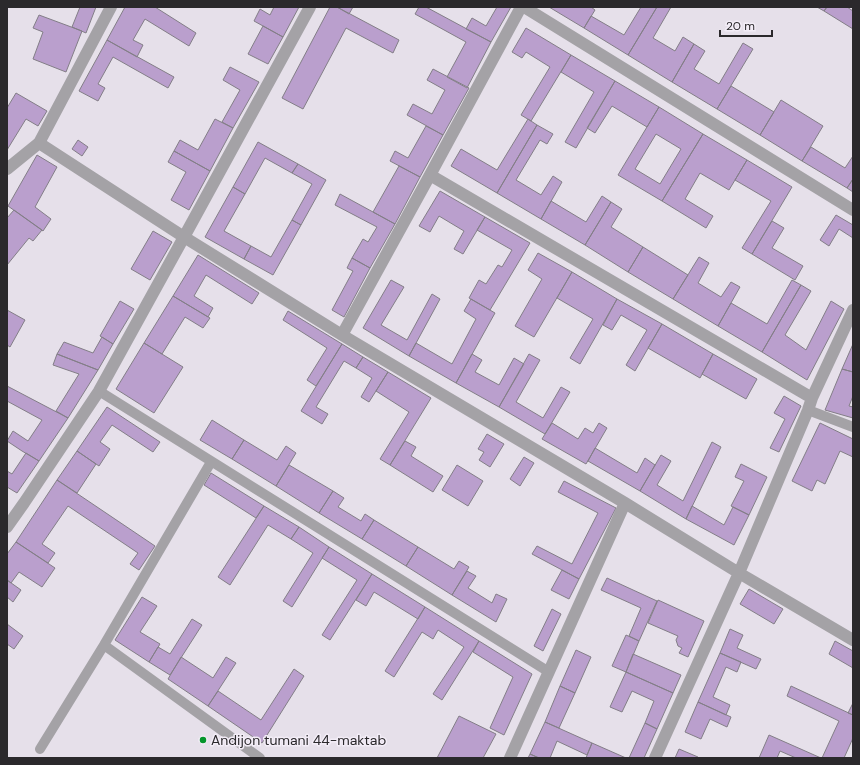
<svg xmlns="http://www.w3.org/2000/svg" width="860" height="765" font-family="'DM Sans',sans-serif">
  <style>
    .building { fill: #ba9fcd; stroke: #837e87; fill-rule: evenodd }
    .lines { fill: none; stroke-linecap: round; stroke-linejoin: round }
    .lane { stroke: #a4a2a6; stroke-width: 10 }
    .street { stroke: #a4a2a6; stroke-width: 12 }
    .poi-dot { fill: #04952b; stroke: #f3edf7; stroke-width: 1.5 }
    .labels { text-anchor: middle; stroke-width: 3; stroke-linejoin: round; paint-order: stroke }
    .poi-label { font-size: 14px; fill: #2b292c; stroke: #f3edf7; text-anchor: start }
  </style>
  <rect width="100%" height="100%" fill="#e6e0ea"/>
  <path class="building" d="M 79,7 L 96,7 L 86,33 L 72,27 L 80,7 Z
    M 125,7 L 155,7 L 196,33 L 189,46 L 145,19 L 133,40 L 143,45 L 137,57 L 107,40 Z
    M 274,7 L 299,7 L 283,37 L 254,21 L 260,9 L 270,15 Z
    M 330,7 L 337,7 L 399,40 L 393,53 L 346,28 L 303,109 L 282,98 Z
    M 337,7 L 353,7 L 349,14 Z
    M 419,7 L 426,7 L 491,42 L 467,88 L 447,77 L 466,42 L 415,14 Z
    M 497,7 L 511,7 L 491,42 L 466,29 L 472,18 L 486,26 Z
    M 549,7 L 591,7 L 595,10 L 584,28 Z
    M 641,7 L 657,7 L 628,55 L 584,28 L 591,16 L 624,35 Z
    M 657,7 L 671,7 L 653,38 L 675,51 L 683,37 L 694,44 L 672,82 L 628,55 Z
    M 817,7 L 827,7 L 824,11 Z
    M 827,7 L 847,7 L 853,11 L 853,29 L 824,11 Z
    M 39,15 L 82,31 L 66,72 L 33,59 L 43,32 L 33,28 Z
    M 263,26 L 283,37 L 268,64 L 248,54 Z
    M 526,28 L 571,55 L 531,121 L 521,115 L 550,67 L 526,52 L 522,58 L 512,52 Z
    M 107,40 L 174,77 L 168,88 L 113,57 L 98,84 L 105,88 L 98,101 L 79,91 Z
    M 743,43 L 753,49 L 717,109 L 672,82 L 694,44 L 705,51 L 694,69 L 719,84 Z
    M 571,55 L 615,81 L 576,148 L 565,142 L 594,92 L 561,72 Z
    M 230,67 L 259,82 L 233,128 L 222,122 L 240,90 L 223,80 Z
    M 433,69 L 469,88 L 443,135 L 407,115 L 413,104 L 432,114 L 445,90 L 427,80 Z
    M 615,81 L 659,107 L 647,127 L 612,106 L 595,133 L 587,128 Z
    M 731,86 L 774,112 L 760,135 L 717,109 Z
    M 16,93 L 47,111 L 38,126 L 26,119 L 7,150 L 7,108 Z
    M 781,100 L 823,126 L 802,161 L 760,135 Z
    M 659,107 L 703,134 L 662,201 L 618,175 ZM 656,134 L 681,149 L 660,184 L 635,169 Z
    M 215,119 L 233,128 L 210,171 L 174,151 L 180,140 L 198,150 Z
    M 528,119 L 537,125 L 497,193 L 451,166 L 461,149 L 497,170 Z
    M 537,125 L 553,134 L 547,144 L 540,140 L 516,180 L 541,195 L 553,176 L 562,182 L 541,219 L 497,193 Z
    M 426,126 L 443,135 L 420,177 L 390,161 L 395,151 L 408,158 Z
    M 703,134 L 747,160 L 729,190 L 700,173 L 685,199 L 713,216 L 706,228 L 662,201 Z
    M 78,140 L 88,147 L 82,156 L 72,149 Z
    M 258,142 L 298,164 L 292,173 L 265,158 L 245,194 L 233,187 Z
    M 811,147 L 845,168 L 853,156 L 853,179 L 847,188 L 802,161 Z
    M 174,151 L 210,171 L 189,210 L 171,200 L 186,172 L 168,162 Z
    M 37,155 L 57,167 L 35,207 L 51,219 L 43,231 L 8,206 Z
    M 747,160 L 792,187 L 752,254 L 742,248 L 771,201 L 735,180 Z
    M 298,164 L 326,180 L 301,225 L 292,220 L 312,184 L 292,173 Z
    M 399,166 L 420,177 L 395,224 L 373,212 Z
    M 853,179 L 853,192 L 847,188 Z
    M 233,187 L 245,194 L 224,231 L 251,246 L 244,259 L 205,237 Z
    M 440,191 L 485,217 L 463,254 L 454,249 L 464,231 L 439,216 L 430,232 L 419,226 Z
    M 340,194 L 395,224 L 370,268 L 352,258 L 363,239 L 368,242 L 377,227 L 335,205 Z
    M 602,196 L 611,202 L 585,245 L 541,219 L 551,201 L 586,222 Z
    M 611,202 L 622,209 L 611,227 L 643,247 L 628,272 L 585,245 Z
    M 14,210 L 42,230 L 33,241 L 29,238 L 7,265 L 7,218 Z
    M 836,215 L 853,225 L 853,238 L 839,229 L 829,246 L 820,240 Z
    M 485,217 L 530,243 L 490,310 L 469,298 L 479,280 L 486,284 L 498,265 L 502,267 L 512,250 L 477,230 Z
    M 292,220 L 301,225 L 273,275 L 244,259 L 251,246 L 271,257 Z
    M 772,221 L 784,228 L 772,248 L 803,266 L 795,280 L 752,254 Z
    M 153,231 L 172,242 L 150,280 L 131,269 Z
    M 643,247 L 688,275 L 673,299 L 628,272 Z
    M 538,253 L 572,272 L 534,337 L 515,326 L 542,279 L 528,270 Z
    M 198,255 L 259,293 L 252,304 L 206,275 L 194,296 L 213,308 L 208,317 L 173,296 Z
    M 699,257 L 709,263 L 698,283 L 721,297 L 731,282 L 740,287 L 718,326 L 673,299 Z
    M 352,258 L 370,268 L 344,317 L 332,310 L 353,271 L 347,268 Z
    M 572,272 L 617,299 L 580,364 L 570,358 L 593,319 L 557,298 Z
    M 391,280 L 404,287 L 381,325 L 407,340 L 432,294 L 440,299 L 409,356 L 363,328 Z
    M 792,280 L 801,285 L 762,352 L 718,326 L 731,303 L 767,324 Z
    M 801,285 L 811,291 L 785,335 L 806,350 L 831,301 L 844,309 L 807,380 L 762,352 Z
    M 173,296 L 210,318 L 203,328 L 185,317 L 162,354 L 144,343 Z
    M 471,299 L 495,313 L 456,383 L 409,356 L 416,343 L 452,364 L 476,319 L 464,311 Z
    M 617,299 L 662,324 L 635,371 L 626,365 L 647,330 L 621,315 L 612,330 L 603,325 Z
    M 120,301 L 134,309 L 113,344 L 100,336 Z
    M 7,310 L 25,320 L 10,347 L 7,345 Z
    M 288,311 L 342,344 L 316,386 L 307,380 L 327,348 L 283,320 Z
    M 662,324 L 713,354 L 700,378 L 648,348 Z
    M 102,337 L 113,344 L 98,370 L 57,354 L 64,342 L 93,353 Z
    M 144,343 L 183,367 L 154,413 L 116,389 Z
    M 342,344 L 363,357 L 356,368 L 344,361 L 316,407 L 328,414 L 322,424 L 301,411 Z
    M 853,344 L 853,372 L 842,369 Z
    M 57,354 L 98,370 L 68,418 L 56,411 L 79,374 L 53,365 Z
    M 472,354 L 482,360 L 475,372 L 499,385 L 514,358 L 524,364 L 499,407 L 456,383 Z
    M 529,354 L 540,360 L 516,402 L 543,418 L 561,387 L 570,392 L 545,434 L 499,407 Z
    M 713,354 L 757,379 L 746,399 L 702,374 Z
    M 363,357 L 388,372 L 369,402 L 361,397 L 372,378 L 356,368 Z
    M 842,369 L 853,372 L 853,396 L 849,406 L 853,407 L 853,418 L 825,410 Z
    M 388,372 L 431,398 L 390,465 L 380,459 L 409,412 L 376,391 Z
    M 7,386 L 68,418 L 39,461 L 22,451 L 7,441 L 13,431 L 28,441 L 42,420 L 7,401 Z
    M 784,396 L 801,406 L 779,452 L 770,448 L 785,419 L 774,413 Z
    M 107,407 L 160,442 L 153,452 L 112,425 L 100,442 L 110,449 L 99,466 L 77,451 Z
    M 212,420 L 244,440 L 232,459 L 200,440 Z
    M 552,423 L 578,439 L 585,428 L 593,433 L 599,423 L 607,428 L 586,464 L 542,439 Z
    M 820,423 L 853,439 L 853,457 L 840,451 L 825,484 L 817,480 L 812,491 L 792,481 Z
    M 487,434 L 504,444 L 490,467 L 479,460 L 484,452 L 478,449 Z
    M 244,440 L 277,460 L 286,446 L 296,453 L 276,486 L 232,459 Z
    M 405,441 L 416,447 L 411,456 L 443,476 L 433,492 L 390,465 Z
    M 712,442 L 721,447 L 686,519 L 640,491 L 661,455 L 671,461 L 657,485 L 683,501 Z
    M 595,448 L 637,473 L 645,458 L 655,465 L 640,491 L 588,461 Z
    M 77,451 L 96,464 L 77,493 L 57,480 Z
    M 26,453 L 39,461 L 17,493 L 7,487 L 7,471 L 12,474 Z
    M 524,457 L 534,463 L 520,486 L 510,479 Z
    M 741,464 L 767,477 L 749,515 L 731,506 L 744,481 L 735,477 Z
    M 289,465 L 333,491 L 319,513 L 276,486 Z
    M 457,465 L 483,481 L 468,506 L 442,490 Z
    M 211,473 L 264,506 L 256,518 L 204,485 Z
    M 57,480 L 155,546 L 139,570 L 130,564 L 138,553 L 68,506 L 42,544 L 55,553 L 48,563 L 16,542 Z
    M 564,481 L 616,508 L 579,579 L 532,554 L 537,546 L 572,564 L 598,513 L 558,492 Z
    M 333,491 L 344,498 L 338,507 L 361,521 L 365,514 L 374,520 L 362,539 L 319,513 Z
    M 264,506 L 299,527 L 291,539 L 268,525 L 230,585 L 218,577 Z
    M 692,506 L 724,525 L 733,507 L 749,515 L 734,545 L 686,519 Z
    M 374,520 L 418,547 L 406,566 L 362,539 Z
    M 299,527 L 329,547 L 292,607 L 283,601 L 313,553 L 291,539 Z
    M 16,542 L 55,568 L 42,587 L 19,572 L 11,583 L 7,580 L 7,554 Z
    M 329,547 L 372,574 L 330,640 L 322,635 L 357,580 L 322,558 Z
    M 418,547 L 454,569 L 459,561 L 469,567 L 452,595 L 406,566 Z
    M 562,570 L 579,579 L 569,599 L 551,590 Z
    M 467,571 L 476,576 L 468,588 L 492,603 L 496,594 L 507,599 L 496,622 L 452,595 Z
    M 372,574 L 425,607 L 418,619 L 374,592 L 366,606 L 356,600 Z
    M 607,578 L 657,601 L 639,641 L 629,636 L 641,608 L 601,590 Z
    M 7,580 L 21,590 L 13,602 L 7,597 Z
    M 749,589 L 783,609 L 774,624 L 740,604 Z
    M 142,597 L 157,606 L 140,632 L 160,644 L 149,662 L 115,640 Z
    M 658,600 L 704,621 L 688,657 L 679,653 L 682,648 L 678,646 L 676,640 L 678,636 L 648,623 Z
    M 425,607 L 479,641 L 442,700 L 433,694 L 464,647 L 438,630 L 433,639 L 422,632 L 394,677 L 385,671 Z
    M 552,609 L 561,614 L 543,651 L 534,646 Z
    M 192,619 L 202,625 L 170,675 L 149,662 L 158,647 L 170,654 Z
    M 7,624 L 23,636 L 14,649 L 7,644 Z
    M 730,629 L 743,635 L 737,648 L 761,659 L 756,669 L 720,653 Z
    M 626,635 L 639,641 L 626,672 L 612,666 Z
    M 479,641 L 532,674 L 504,735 L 490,728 L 513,677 L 473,652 Z
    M 835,641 L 853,651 L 853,668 L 829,654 Z
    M 576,650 L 591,657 L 575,693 L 560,686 Z
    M 720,653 L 741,662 L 737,672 L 726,667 L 713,697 L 730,705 L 726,715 L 698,702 Z
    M 633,654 L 681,675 L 673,693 L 626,672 Z
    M 181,657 L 213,678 L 226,657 L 236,663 L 208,706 L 168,679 Z
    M 294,669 L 304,676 L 262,743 L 208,706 L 218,691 L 261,720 Z
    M 626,672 L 673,693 L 657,729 L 645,723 L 654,701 L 632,691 L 622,712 L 610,707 Z
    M 560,686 L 575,693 L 559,728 L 545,722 Z
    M 791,686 L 853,715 L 853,738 L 844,758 L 822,758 L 839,721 L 787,696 Z
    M 698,702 L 731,717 L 727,727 L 710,719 L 701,739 L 685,732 Z
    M 853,703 L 853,715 L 848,713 Z
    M 459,716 L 496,734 L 483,758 L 437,758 Z
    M 545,722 L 592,743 L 587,755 L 557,741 L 550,758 L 539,758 L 530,754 Z
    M 645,723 L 657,729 L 644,758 L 629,758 Z
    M 769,735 L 821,758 L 796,758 L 780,751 L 777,758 L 759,758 Z
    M 592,743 L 626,758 L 586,758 Z
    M 679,749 L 698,757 L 698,758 L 675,758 Z
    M 530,754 L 539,758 L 528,758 Z"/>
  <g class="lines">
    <path class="lane" d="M 99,391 L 549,672
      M 808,410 L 853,427
      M 104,645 L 260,758
      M 40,749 L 104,645 L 211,462"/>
    <path class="street" d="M 111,7 L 39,143 L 184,237 L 342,335 L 625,503 L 739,573 L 853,640
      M 524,7 L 853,210
      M 7,169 L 39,143
      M 430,175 L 812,398
      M 342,335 L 430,175 L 521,7
      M 7,527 L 24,503 L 99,391 L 184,237 L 310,7
      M 510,758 L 625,503
      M 655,758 L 739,573 L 808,410 L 812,398 L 853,310"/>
  </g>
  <circle class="poi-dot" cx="203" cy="740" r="4"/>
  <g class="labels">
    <g class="poi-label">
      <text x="211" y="745">Andijon tumani 44-maktab</text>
    </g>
  </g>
  <rect width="860" height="765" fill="none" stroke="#2b292c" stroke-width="16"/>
  <path d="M720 30v6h52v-6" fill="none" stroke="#2b292c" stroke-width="2"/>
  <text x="726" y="30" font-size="12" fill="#2b292c" stroke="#f3edf7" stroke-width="3" paint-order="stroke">20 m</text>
</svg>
